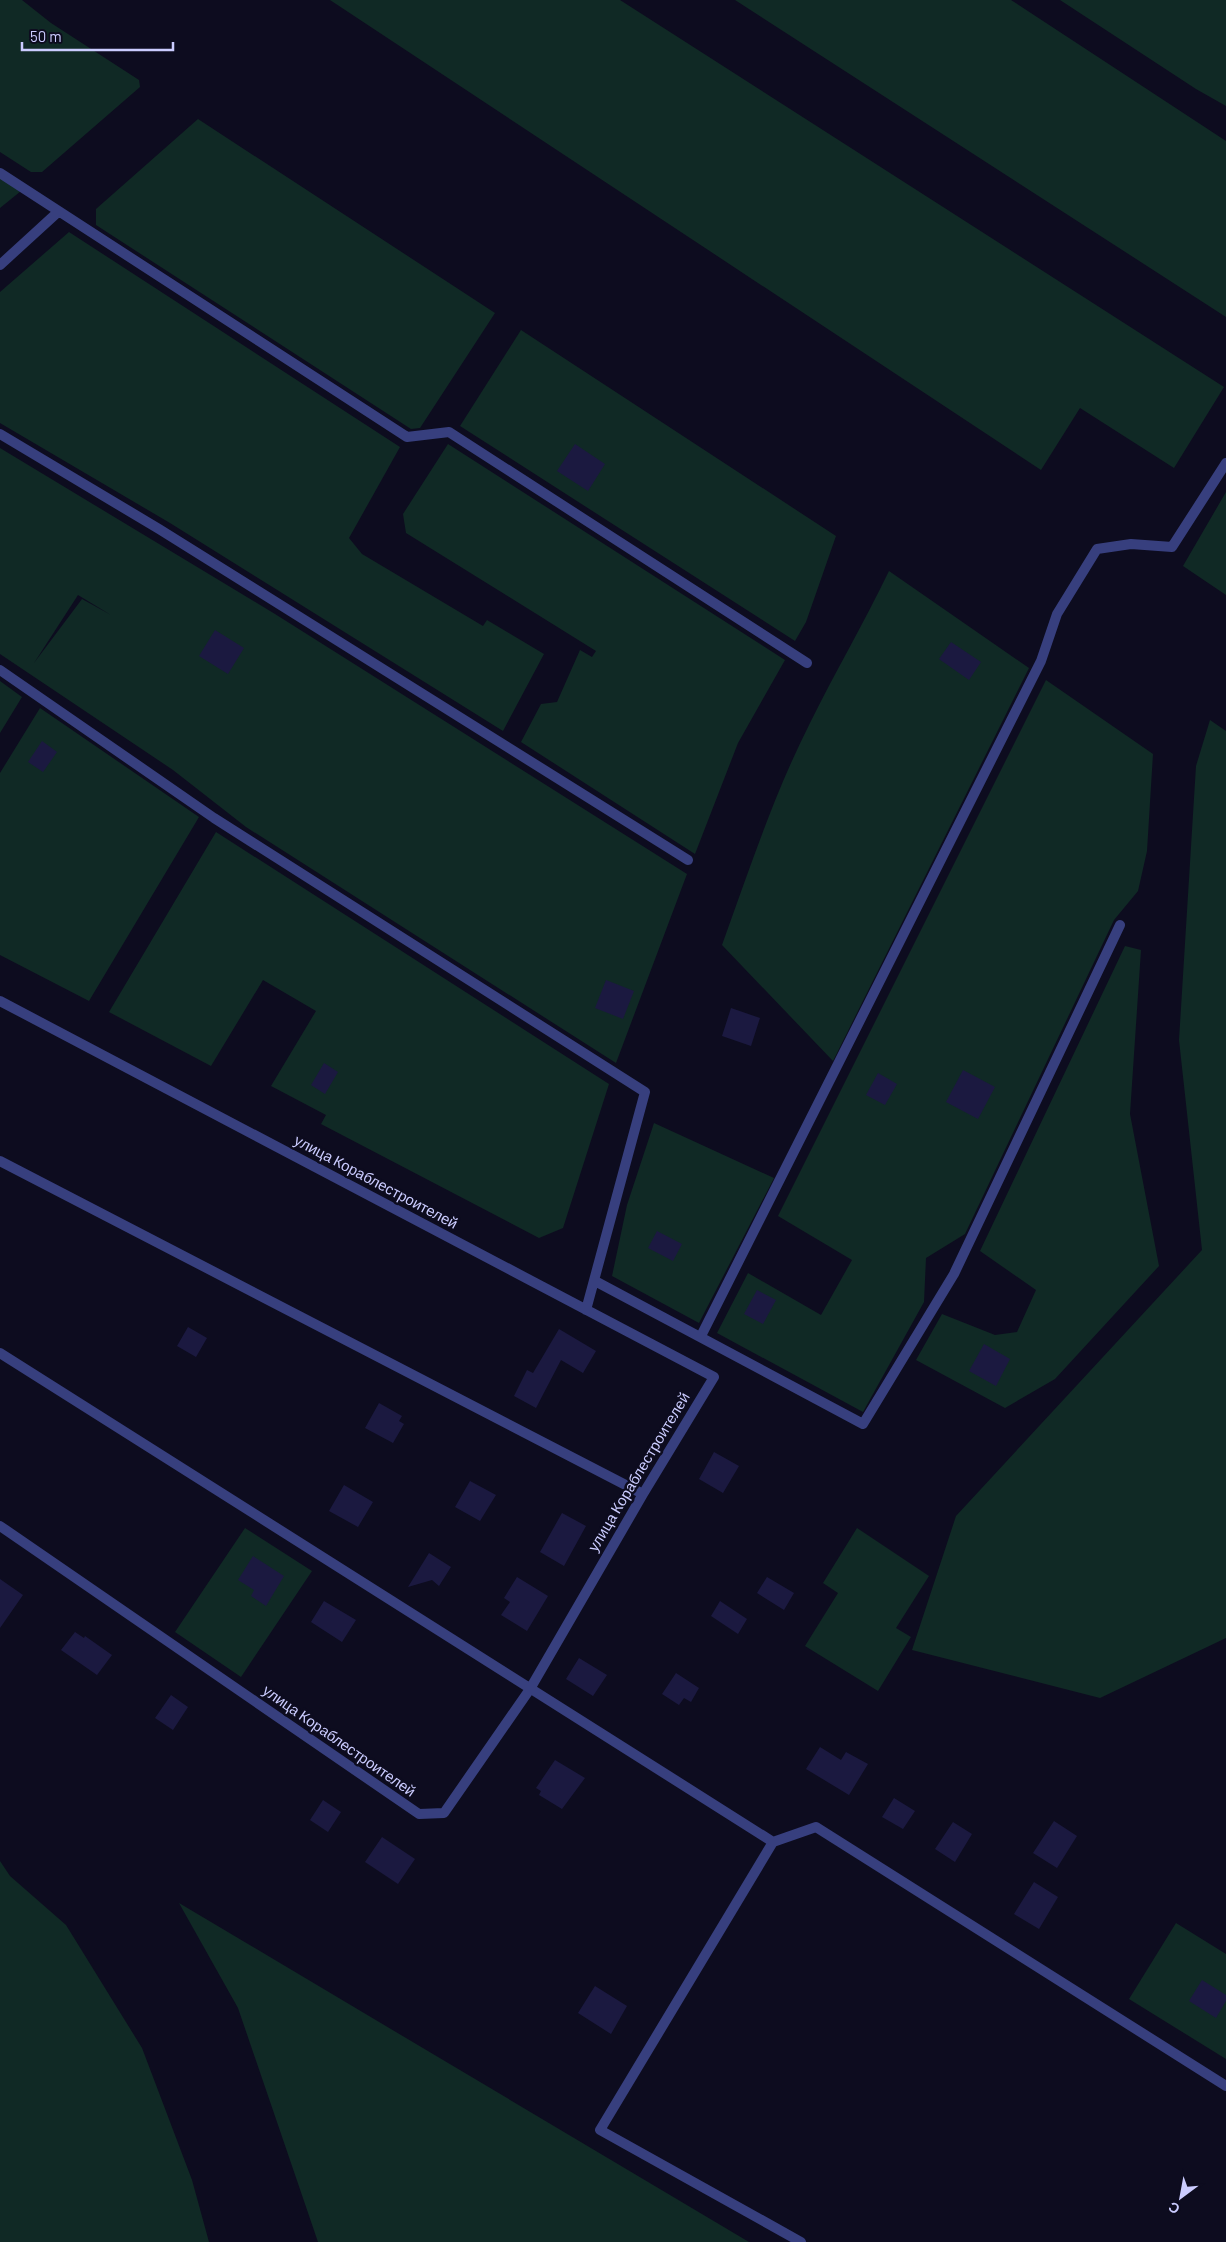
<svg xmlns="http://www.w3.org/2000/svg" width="1226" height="2242" font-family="Barlow,sans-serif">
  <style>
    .green { fill: #102925; fill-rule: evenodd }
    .building { fill: #1b1940 }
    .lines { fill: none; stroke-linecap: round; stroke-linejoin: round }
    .minor { stroke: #373f7e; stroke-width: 10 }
    .labels { text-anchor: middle; stroke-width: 5; stroke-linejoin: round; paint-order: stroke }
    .street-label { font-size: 15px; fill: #cbccff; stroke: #0d0c1f }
  </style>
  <rect width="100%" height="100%" fill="#0d0c1f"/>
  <path class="green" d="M 0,0 L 22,0 L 51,23 L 139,80 L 140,87 L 42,172 L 31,172 L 0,152 Z
    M 330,0 L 620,0 L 1224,387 L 1174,468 L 1080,408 L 1041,470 Z
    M 735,0 L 1011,0 L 1226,141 L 1226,317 Z
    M 1060,0 L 1226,0 L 1226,106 L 1196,89 Z
    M 198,119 L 495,313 L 420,428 L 411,429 L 96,225 L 96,209 Z
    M 0,177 L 21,191 L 0,208 Z
    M 69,232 L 400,447 L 349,538 L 362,554 L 483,626 L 487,620 L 544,654 L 503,731 L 170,523 L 0,423 L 0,292 Z
    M 521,330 L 836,536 L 806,622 L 795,641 L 460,426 Z
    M 448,444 L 785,660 L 738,743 L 695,854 L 521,742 L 541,704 L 557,702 L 580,650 L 592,657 L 596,651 L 406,533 L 403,514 Z
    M 0,448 L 275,614 L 687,874 L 616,1063 L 246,827 L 173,770 L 0,654 ZM 78,595 L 111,615 L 82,599 L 34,663 Z
    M 1226,492 L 1226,595 L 1183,566 Z
    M 889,571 L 1029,668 L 833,1061 L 722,945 C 749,870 774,794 810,723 C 835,672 864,623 889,571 Z
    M 1046,680 L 1153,754 L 1147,851 L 1138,891 L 1114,920 L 965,1234 L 926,1258 L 924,1302 L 863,1412 L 717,1333 L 748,1273 L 821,1315 L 852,1260 L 778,1216 Z
    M 0,681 L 22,697 L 0,733 Z
    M 40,708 L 199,817 L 89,1001 L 0,955 L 0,773 Z
    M 1210,720 L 1226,731 L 1226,1638 L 1100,1698 L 912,1650 L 956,1516 L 1202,1250 L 1179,1040 L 1196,766 Z
    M 216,832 L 609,1084 L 563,1228 L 539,1238 L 321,1124 L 326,1115 L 271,1086 L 316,1011 L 263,980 L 211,1066 L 109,1012 Z
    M 1125,946 L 1141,950 L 1130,1114 L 1159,1266 L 1055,1379 L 1005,1408 L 916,1360 L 942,1314 L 995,1335 L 1017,1332 L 1036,1290 L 980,1251 Z
    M 654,1123 L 774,1178 L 699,1323 L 612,1276 L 627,1205 Z
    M 245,1528 L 312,1571 L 241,1677 L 175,1632 Z
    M 857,1528 L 929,1576 L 896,1628 L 911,1637 L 878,1691 L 805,1646 L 838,1593 L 823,1583 Z
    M 0,1861 L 10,1876 L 66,1925 L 142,2048 L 192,2180 L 209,2242 L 0,2242 Z
    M 179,1903 L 749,2242 L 318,2242 L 238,2008 Z
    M 1176,1923 L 1226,1954 L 1226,2059 L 1129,1999 Z"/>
  <path class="building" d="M 575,444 L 605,464 L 588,491 L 557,471 Z
    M 215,630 L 244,648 L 228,674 L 199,656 Z
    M 951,642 L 981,662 L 969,680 L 939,659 Z
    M 42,741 L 57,752 L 43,772 L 28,762 Z
    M 606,980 L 634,991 L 623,1019 L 595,1008 Z
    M 731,1008 L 760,1018 L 751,1046 L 722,1036 Z
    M 324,1063 L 338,1072 L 325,1094 L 311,1085 Z
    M 963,1070 L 995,1087 L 978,1119 L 946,1102 Z
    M 878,1073 L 897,1084 L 885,1105 L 866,1095 Z
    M 657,1231 L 682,1244 L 673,1261 L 648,1248 Z
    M 757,1290 L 776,1300 L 763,1324 L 744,1314 Z
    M 188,1327 L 207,1338 L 196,1357 L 177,1346 Z
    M 559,1329 L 596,1351 L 583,1373 L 561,1360 L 536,1408 L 514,1396 L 527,1370 L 533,1373 Z
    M 984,1344 L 1010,1359 L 996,1386 L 969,1371 Z
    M 379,1403 L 402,1416 L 399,1421 L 404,1424 L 393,1443 L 365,1428 Z
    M 714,1452 L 739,1466 L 723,1493 L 699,1479 Z
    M 470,1481 L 496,1495 L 480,1521 L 455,1507 Z
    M 344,1485 L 373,1502 L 358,1527 L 329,1511 Z
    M 562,1513 L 586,1526 L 564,1566 L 540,1552 Z
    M 429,1553 L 451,1567 L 439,1586 L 432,1580 L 408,1587 Z
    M 253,1556 L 284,1576 L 266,1606 L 251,1596 L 254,1590 L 238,1580 Z
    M 517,1577 L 548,1596 L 527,1631 L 501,1615 L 510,1602 L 504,1598 Z
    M 767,1577 L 794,1593 L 784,1610 L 757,1593 Z
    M 0,1579 L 23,1595 L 0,1628 Z
    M 324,1601 L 356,1620 L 342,1642 L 311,1622 Z
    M 720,1601 L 747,1619 L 738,1634 L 711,1616 Z
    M 75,1632 L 84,1638 L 85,1636 L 112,1655 L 97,1675 L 61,1650 Z
    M 579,1658 L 607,1675 L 593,1696 L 566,1679 Z
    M 676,1673 L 699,1688 L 691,1702 L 684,1698 L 679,1705 L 662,1694 Z
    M 171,1695 L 188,1707 L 173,1730 L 155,1718 Z
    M 820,1747 L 841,1760 L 846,1752 L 868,1764 L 849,1795 L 806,1769 Z
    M 555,1760 L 585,1778 L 562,1809 L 539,1795 L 541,1791 L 536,1788 Z
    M 894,1798 L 915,1811 L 903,1829 L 882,1817 Z
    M 323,1800 L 341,1812 L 328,1832 L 310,1820 Z
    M 1054,1821 L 1077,1836 L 1057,1868 L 1033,1853 Z
    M 953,1822 L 972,1834 L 955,1862 L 935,1849 Z
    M 382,1837 L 415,1859 L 398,1884 L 365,1862 Z
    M 1034,1882 L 1058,1897 L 1039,1929 L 1014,1914 Z
    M 1202,1980 L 1226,1995 L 1226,2001 L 1216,2018 L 1189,2001 Z
    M 595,1986 L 627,2006 L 611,2034 L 578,2013 Z"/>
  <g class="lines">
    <path class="minor" d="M 0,173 L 407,437 L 449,432 L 807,663
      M 0,265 L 58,212
      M 0,434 L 159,529 L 688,860
      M 0,670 L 214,818 L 645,1092 L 586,1310
      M 0,1001 L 714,1377 L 643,1494 L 530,1689 L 444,1813 L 419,1814 L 0,1526
      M 0,1161 L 643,1494
      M 595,1281 L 863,1424 L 954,1274 L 1120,925
      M 701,1336 L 1041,661 L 1057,614 L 1097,549 L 1131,544 L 1172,547 L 1226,463
      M 0,1353 L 773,1842
      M 801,2242 L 600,2130 L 773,1842 L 816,1827 L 1226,2086"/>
  </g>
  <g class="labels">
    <g class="street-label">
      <text transform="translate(376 1182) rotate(28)" y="5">улица Кораблестроителей</text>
      <text transform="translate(639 1472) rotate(-59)" y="5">улица Кораблестроителей</text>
      <text transform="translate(339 1741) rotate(35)" y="5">улица Кораблестроителей</text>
    </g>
  </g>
  <g transform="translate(1181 2197) rotate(212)" stroke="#0d0c1f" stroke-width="4" paint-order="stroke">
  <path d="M0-4L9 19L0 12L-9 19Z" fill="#cbccff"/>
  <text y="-8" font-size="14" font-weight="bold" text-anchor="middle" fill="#cbccff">С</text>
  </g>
  <path d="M22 42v8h151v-8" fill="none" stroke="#cbccff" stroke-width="2.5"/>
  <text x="30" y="42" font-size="15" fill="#cbccff" stroke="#0d0c1f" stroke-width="4" paint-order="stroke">50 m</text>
</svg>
